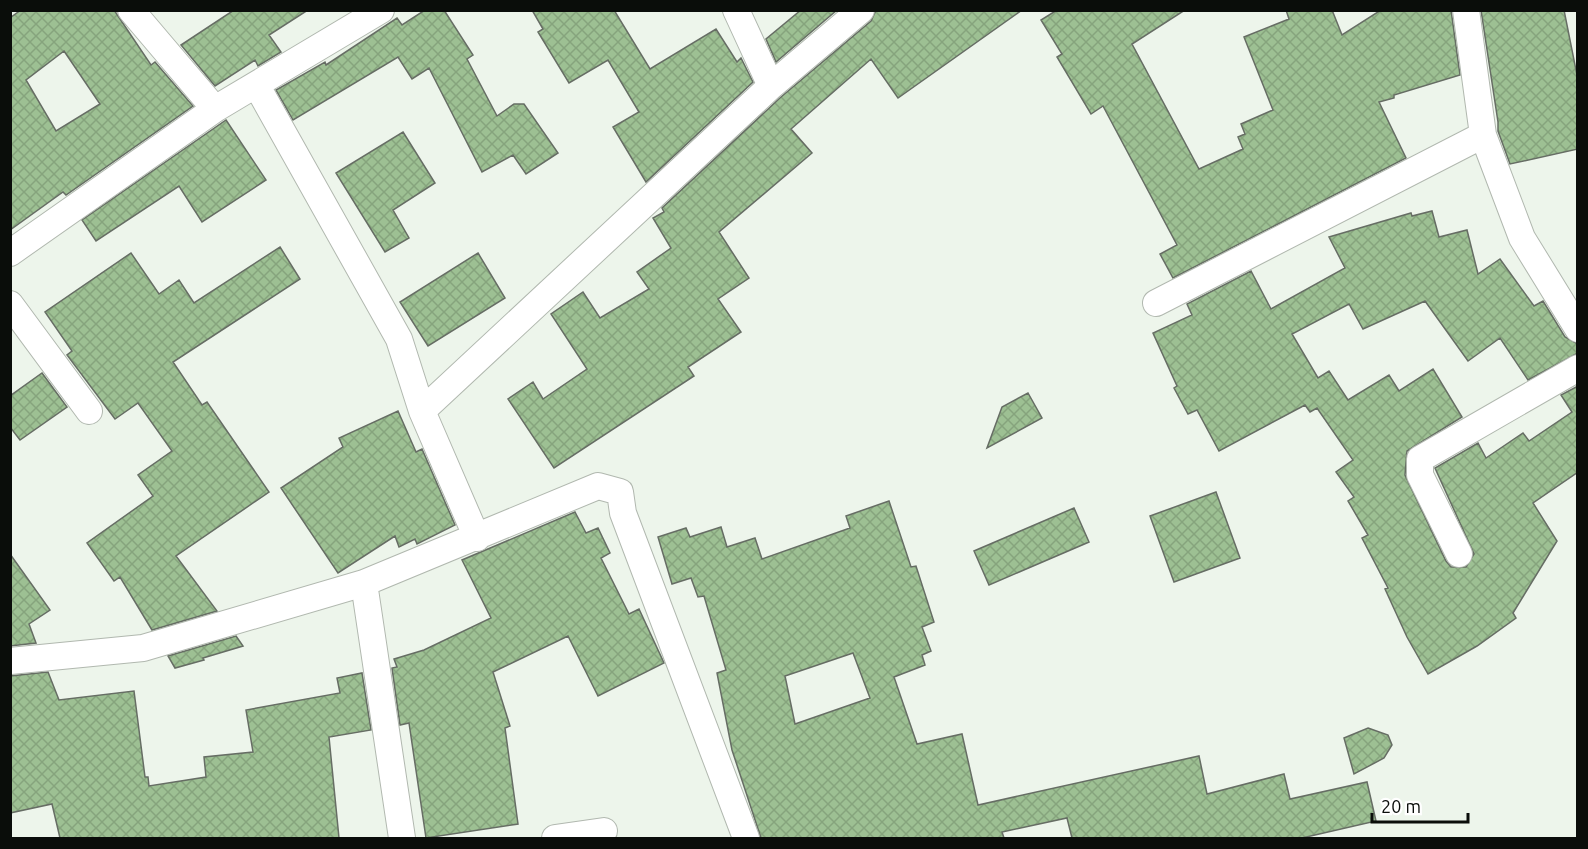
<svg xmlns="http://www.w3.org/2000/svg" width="1588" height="849" font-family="Ubuntu,sans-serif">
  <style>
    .building { fill: url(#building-cross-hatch); stroke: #666d64; stroke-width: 1.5; fill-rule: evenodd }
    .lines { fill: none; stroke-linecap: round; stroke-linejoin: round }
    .street-casing { stroke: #b1b8af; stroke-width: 28 }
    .street { stroke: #fff; stroke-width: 26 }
  </style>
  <defs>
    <pattern id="building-cross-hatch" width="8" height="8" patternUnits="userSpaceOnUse" patternTransform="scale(1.5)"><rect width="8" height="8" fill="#9dc093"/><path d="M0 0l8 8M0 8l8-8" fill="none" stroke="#86a47d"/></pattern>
  </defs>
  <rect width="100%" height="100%" fill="#edf5eb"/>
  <path class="building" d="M 21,10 L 114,10 L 151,65 L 155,62 L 193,106 L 66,195 L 63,192 L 10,230 L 10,18 ZM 64,51 L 100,104 L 56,131 L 26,80 Z
    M 234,10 L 308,10 L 269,35 L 281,52 L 258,66 L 255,60 L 215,86 L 181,45 Z
    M 425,10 L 444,10 L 473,55 L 467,59 L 497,116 L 514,104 L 524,104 L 558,153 L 526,174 L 513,155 L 482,172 L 429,68 L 412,79 L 398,57 L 293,120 L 276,90 L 325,62 L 326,65 L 397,18 L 402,25 Z
    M 532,10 L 614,10 L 650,69 L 716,29 L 737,62 L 741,58 L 753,82 L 646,182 L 613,127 L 639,112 L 608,60 L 569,83 L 538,32 L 543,29 Z
    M 801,10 L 837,10 L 776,62 L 766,39 Z
    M 876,10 L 1022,10 L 898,98 L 871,59 L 791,129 L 812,153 L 719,232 L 749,278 L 718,299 L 741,332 L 688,367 L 694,376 L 554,468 L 508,399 L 533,382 L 543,399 L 587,369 L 551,314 L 583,292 L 600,318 L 649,289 L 637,272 L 671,248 L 653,218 L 664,212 L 662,208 L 781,97 L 871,21 Z
    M 1057,10 L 1185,10 L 1132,44 L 1199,169 L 1243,149 L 1238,137 L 1245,134 L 1241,124 L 1273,110 L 1244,37 L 1289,19 L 1286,10 L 1332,10 L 1342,35 L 1381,10 L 1451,10 L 1460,75 L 1394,95 L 1394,98 L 1379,102 L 1406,158 L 1173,278 L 1160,254 L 1177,245 L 1103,106 L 1091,114 L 1057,57 L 1062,54 L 1041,20 Z
    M 1481,10 L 1564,10 L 1578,80 L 1578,149 L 1510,164 L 1498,131 L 1498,122 Z
    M 226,120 L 266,180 L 202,222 L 179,186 L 96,241 L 82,220 Z
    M 403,132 L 435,183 L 393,210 L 409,238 L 385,252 L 336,173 Z
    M 1432,211 L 1439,237 L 1467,230 L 1478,274 L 1500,259 L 1534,306 L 1543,301 L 1565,337 L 1578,344 L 1578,353 L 1528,380 L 1500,338 L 1468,361 L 1425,301 L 1363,329 L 1349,304 L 1292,334 L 1318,378 L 1329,371 L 1348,400 L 1389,375 L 1399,391 L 1433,369 L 1462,417 L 1407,451 L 1405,475 L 1446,561 L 1451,567 L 1466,567 L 1474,554 L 1435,468 L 1478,443 L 1486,458 L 1523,433 L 1529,441 L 1572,412 L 1561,395 L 1578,386 L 1578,472 L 1533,503 L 1557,541 L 1513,613 L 1516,618 L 1477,646 L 1428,674 L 1407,637 L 1385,589 L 1388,588 L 1362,538 L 1368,535 L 1348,501 L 1354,497 L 1336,472 L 1353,460 L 1317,408 L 1310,412 L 1305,405 L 1219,451 L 1197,410 L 1188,414 L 1174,388 L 1177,386 L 1153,333 L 1192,315 L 1187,304 L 1251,271 L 1271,309 L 1345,268 L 1329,237 L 1411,213 L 1412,216 Z
    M 280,247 L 300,279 L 173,362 L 202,405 L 207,402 L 269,492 L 176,556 L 217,611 L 152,630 L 120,577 L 114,581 L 87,543 L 153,496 L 138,475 L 172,451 L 138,403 L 115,419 L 67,355 L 72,351 L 45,312 L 131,253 L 159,294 L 179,280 L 194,303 Z
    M 478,253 L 505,298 L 428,346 L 400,302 Z
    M 42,373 L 67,407 L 20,440 L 10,427 L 10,396 Z
    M 1028,393 L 1042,418 L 987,448 L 1002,407 Z
    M 398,411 L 416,452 L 422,449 L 455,525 L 417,544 L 415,539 L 399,547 L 395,536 L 338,573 L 281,488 L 343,447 L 339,438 Z
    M 1216,492 L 1240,558 L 1174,582 L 1150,516 Z
    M 889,501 L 911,567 L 916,566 L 934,622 L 922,627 L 931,651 L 922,655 L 925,665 L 894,677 L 917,744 L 962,734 L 978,805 L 1199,756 L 1207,794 L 1284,774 L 1290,799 L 1367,782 L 1376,821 L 1302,838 L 1072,838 L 1067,818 L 1002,832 L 1004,838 L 761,838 L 732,750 L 717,673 L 726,670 L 704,596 L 698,597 L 691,578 L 672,584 L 658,537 L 686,528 L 690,537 L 721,527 L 727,547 L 755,538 L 762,559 L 850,528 L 846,516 ZM 853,653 L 870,698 L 795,724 L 785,676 Z
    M 1074,508 L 1089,542 L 989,585 L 974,551 Z
    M 575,512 L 586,533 L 598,528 L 610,553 L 601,558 L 629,614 L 639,609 L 664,663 L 598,696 L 568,636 L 493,672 L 510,726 L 505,728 L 518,824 L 426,838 L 409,723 L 400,725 L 392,668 L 397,667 L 394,659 L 424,650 L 491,618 L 462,560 Z
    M 10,554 L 50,610 L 29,624 L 36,643 L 10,646 Z
    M 236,636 L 243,646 L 203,658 L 204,660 L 175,668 L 168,656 Z
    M 48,672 L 59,700 L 134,691 L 145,777 L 148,777 L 149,786 L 206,777 L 204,757 L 253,752 L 246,710 L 340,693 L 337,678 L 362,673 L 371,730 L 329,737 L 339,838 L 60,838 L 52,804 L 10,813 L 10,676 Z
    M 1368,728 L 1388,735 L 1392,745 L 1384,758 L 1354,774 L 1344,738 Z"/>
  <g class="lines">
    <g class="street-casing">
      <path id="street" d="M 131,10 L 215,109
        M 736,10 L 771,86
        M 1466,10 L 1483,135 L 1522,238 L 1578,329
        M 257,86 L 399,339 L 422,411 L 477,538
        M 10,253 L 215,109 L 381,10
        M 1156,303 L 1483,135
        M 10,304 L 89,411
        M 422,411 L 771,86 L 861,10
        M 1459,554 L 1420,475 L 1420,459 L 1578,368
        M 364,583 L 402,838
        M 10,661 L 143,648 L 364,583 L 598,486 L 620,492 L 623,513 L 746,838
        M 555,838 L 604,831"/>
    </g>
    <use href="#street" class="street"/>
  </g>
  <rect width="1588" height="849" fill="none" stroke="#0a0d0a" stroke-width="24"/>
  <path d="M1372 813v9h96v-9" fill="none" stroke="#0a0d0a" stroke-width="3"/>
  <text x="1381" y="813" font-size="18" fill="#0a0d0a" stroke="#ffffff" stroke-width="4.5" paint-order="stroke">20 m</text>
</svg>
